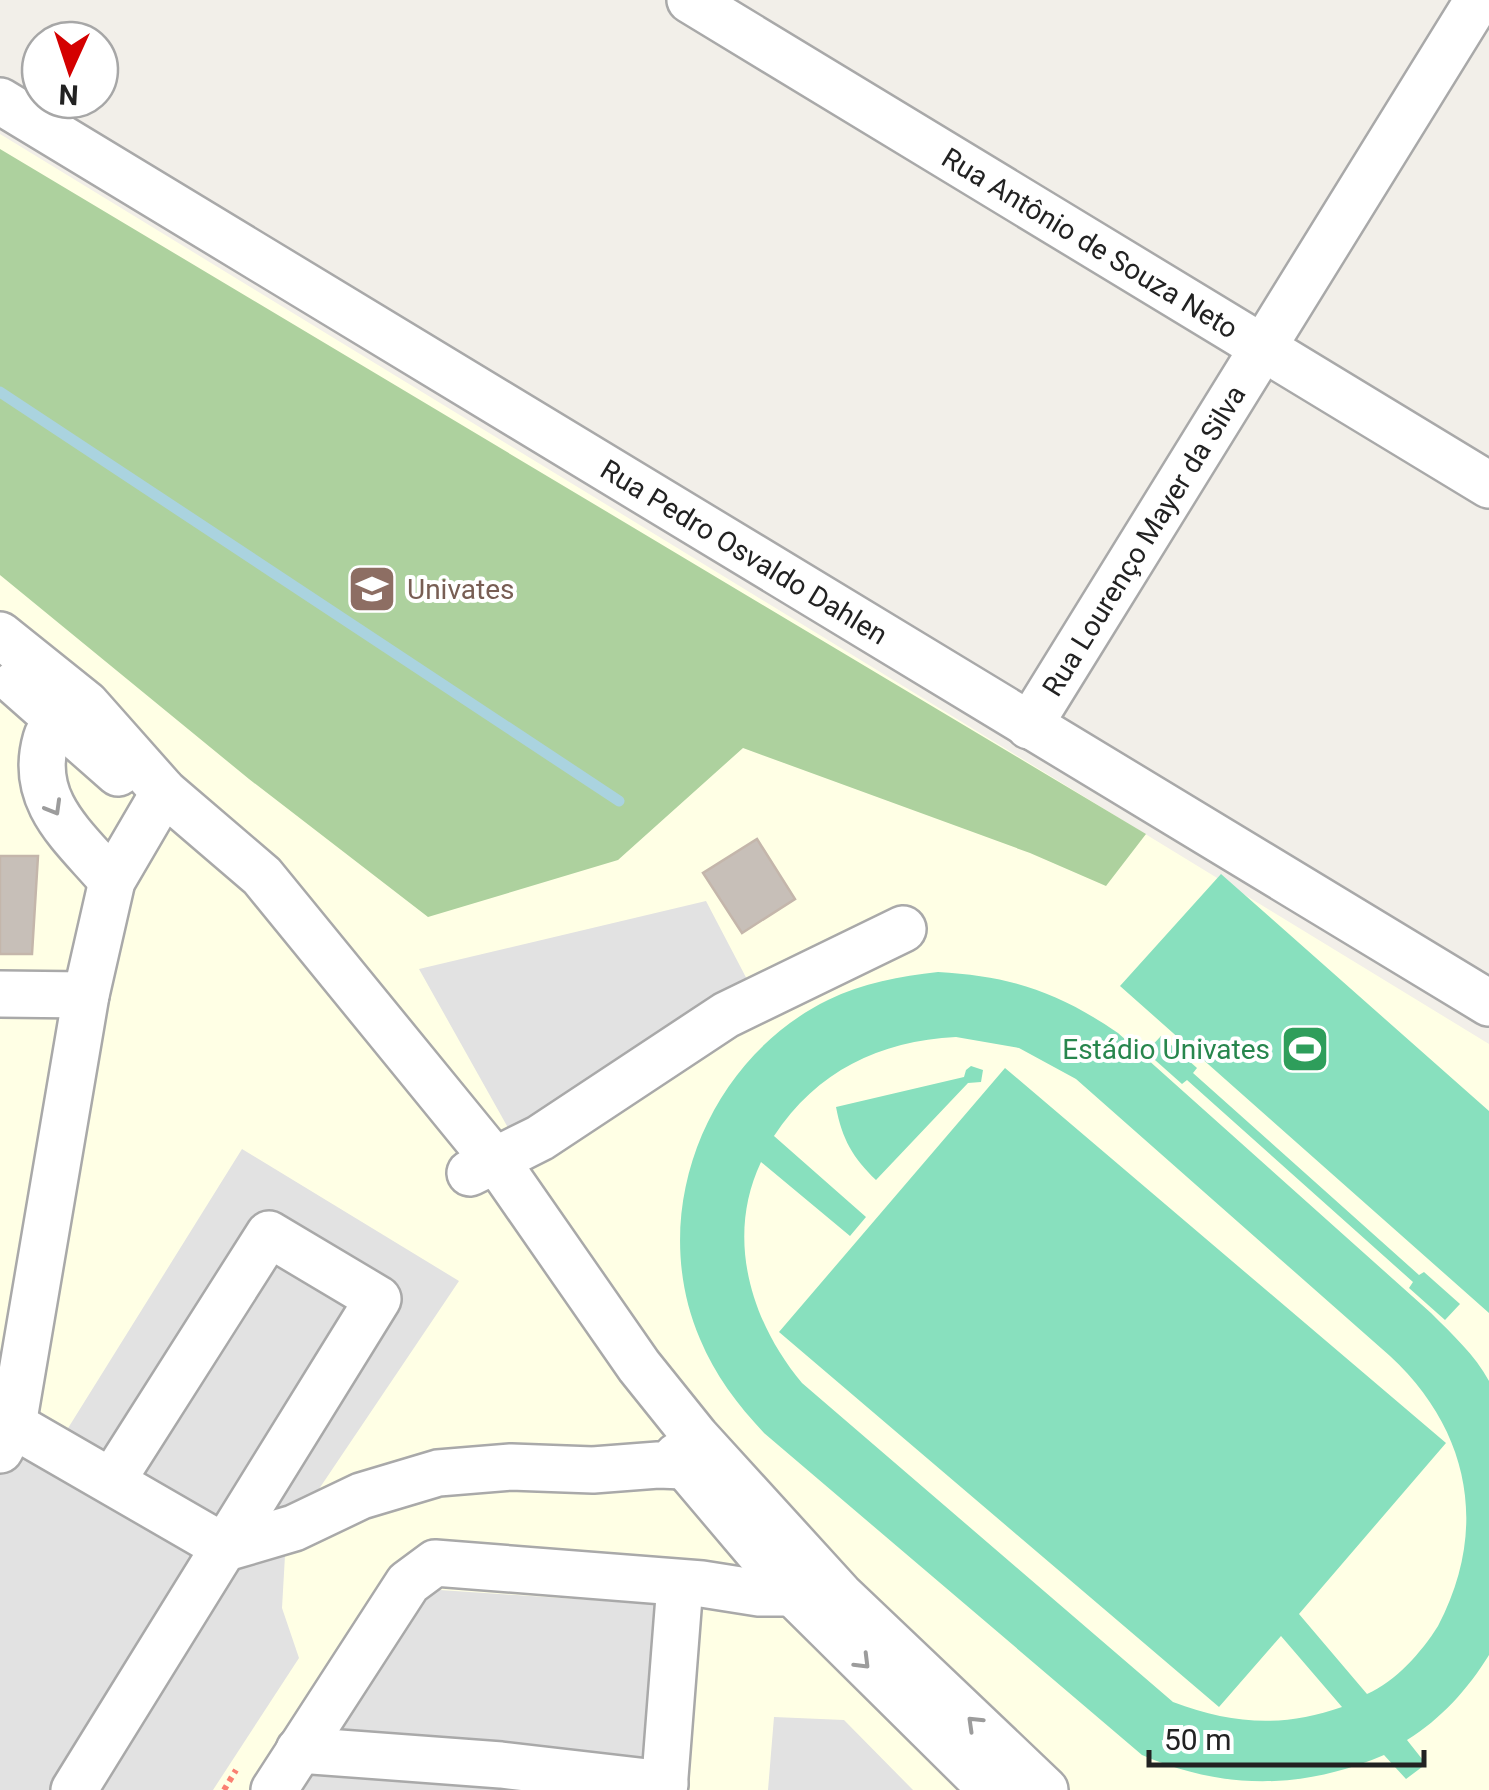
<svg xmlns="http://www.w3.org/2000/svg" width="1489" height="1790" font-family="Roboto,sans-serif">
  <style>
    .education { fill: #ffffe5 }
    .forest { fill: #add19e }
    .pitch { fill: #88e0be; fill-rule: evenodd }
    .parking { fill: #e2e2e2 }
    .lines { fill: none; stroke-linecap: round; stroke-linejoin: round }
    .stream { stroke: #aad3df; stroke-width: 11 }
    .building { fill: #c7bfb8; stroke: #c4b6ab; stroke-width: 2.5 }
    .minor-casing { stroke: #a9a9a9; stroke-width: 50 }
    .path { stroke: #fa8072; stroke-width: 6; stroke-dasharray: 5 5; stroke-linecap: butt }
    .minor { stroke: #fff; stroke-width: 45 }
    .oneway { stroke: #9c9c9c }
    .labels { text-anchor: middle; stroke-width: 8; stroke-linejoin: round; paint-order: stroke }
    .street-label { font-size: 28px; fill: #222; stroke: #fff }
    .education-label { font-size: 28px; fill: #785e54; stroke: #fff; text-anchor: start }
    .leisure-label { font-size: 28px; fill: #27864d; stroke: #fff; text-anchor: end }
  </style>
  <rect width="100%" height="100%" fill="#f2efe9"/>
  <path class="education" d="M 0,134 L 1489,1044 L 1489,1790 L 0,1790 Z"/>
  <path class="forest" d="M 0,149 L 1146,834 L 1106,886 L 1030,853 L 743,748 L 618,860 L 428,917 L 249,779 L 0,575 Z"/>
  <path class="pitch" d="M 1221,874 L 1489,1111 L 1489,1313 L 1120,986 Z
    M 938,972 C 1011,976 1058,992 1118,1033 L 1431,1313 C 1452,1334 1475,1355 1489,1381 L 1489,1655 C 1468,1689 1441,1719 1407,1740 L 1426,1764 L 1406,1779 L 1384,1755 C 1301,1790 1224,1790 1142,1755 L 764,1433 C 737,1404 715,1375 700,1339 C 646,1213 706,1060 828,1000 C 863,983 900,976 938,972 ZM 956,1037 L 1019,1048 L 1076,1079 L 1390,1356 C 1470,1430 1489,1529 1438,1626 C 1421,1653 1396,1681 1367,1694 L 1299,1614 L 1446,1443 L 1005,1068 L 779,1332 L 1219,1707 L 1281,1636 L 1342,1707 C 1283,1728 1231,1724 1173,1702 L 802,1383 C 751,1322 725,1238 761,1162 L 850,1236 L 866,1217 L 774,1136 C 817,1071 879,1041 956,1037 Z
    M 1161,1036 L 1197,1068 L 1193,1073 L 1419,1275 L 1424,1272 L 1460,1304 L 1445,1320 L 1409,1288 L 1413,1282 L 1187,1080 L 1182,1084 L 1146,1052 Z
    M 971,1066 L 983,1070 L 981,1082 L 968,1083 L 876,1180 C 853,1158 842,1139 836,1107 L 964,1077 L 966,1070 Z"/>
  <path class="parking" d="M 706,901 L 751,987 L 516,1142 L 419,969 Z
    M 242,1149 L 459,1281 L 286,1538 L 282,1608 L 299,1658 L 213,1790 L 0,1790 L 0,1416 L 65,1433 Z
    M 425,1589 L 681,1606 L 674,1790 L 289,1790 Z
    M 774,1717 L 844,1720 L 913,1790 L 768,1790 Z"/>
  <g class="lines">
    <path class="stream" d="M 0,392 L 619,801"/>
  </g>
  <path class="building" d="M 757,839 L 795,899 L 742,933 L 703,873 Z
    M 0,856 L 38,856 L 32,954 L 0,954 Z"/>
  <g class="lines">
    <g class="minor-casing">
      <g id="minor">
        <path id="s1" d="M 690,0 L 1489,485"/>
        <path id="s2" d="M 0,101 L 1489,1003"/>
        <path d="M 0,635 L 86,704 L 164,792 L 262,876 L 507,1176 L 639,1366 L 696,1437 L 840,1595 L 1045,1790"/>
        <path d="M 16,683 L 118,773"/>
        <path d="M 84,719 C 69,717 51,722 46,739 C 28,802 75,837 112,881"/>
        <path id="s3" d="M 1029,726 L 1478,0"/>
        <path d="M 0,994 L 86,995"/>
        <path d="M 470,1173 L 540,1138 L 726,1015 L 903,929"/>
        <path d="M 13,1425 L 226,1548 L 294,1528 L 361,1496 L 438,1473 L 511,1467 L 593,1470 L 658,1465 L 684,1466 L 702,1477"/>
        <path d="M 0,1450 L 13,1425 L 86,995 L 112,881 L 164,792"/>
        <path d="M 677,1456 L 793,1593 L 992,1790"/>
        <path d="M 299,1750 L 501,1765 L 665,1784"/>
        <path d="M 74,1790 L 378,1299 L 269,1234 L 112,1481"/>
        <path d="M 274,1790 L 408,1583 L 435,1563 L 702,1584 L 759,1593 L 793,1593"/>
        <path d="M 664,1790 L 680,1584"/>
      </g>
    </g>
    <path class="path" d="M 224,1790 L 236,1770"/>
    <use href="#minor" class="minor"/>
  </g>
  <defs><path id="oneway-chevron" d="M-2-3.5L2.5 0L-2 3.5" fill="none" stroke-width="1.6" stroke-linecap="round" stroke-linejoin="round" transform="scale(2.5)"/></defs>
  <g class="oneway">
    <use href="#oneway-chevron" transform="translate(54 808) rotate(60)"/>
    <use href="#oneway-chevron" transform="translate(863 1662) rotate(45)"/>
    <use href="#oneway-chevron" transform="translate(974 1723) rotate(-136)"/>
  </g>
  <defs>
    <g id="university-square" transform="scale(2.5)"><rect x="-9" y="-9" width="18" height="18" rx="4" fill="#8d6e63" stroke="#fff"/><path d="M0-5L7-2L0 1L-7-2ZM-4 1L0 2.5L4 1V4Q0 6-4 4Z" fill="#fff"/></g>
    <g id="stadium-square" transform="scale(2.5)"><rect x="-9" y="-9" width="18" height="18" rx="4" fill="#2e9e5b" stroke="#fff"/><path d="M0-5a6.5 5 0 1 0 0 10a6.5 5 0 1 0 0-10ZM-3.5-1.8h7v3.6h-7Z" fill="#fff"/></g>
  </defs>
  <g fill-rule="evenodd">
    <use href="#university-square" x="372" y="589"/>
    <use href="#stadium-square" x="1305" y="1049"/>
  </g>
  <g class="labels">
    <g class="street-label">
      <text dy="10" stroke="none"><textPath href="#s1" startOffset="468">Rua Antônio de Souza Neto</textPath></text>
      <text dy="10" stroke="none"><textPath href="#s3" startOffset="218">Rua Lourenço Mayer da Silva</textPath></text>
      <text dy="10" stroke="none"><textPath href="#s2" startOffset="870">Rua Pedro Osvaldo Dahlen</textPath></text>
    </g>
    <g class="education-label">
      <text x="407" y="599">Univates</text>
    </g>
    <g class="leisure-label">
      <text x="1270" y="1059">Estádio Univates</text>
    </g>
  </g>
  <g transform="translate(70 70) rotate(183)"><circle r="48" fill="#ffffff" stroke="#a7a7a7" stroke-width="2.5"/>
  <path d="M0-8L18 38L0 25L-18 38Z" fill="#d40000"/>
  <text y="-15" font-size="28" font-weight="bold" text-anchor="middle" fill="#222222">N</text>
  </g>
  <path d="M1149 1750v15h275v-15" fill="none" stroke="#222222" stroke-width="5"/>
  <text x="1164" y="1750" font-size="30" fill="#222222" stroke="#ffffff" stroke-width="8" paint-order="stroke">50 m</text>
</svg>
